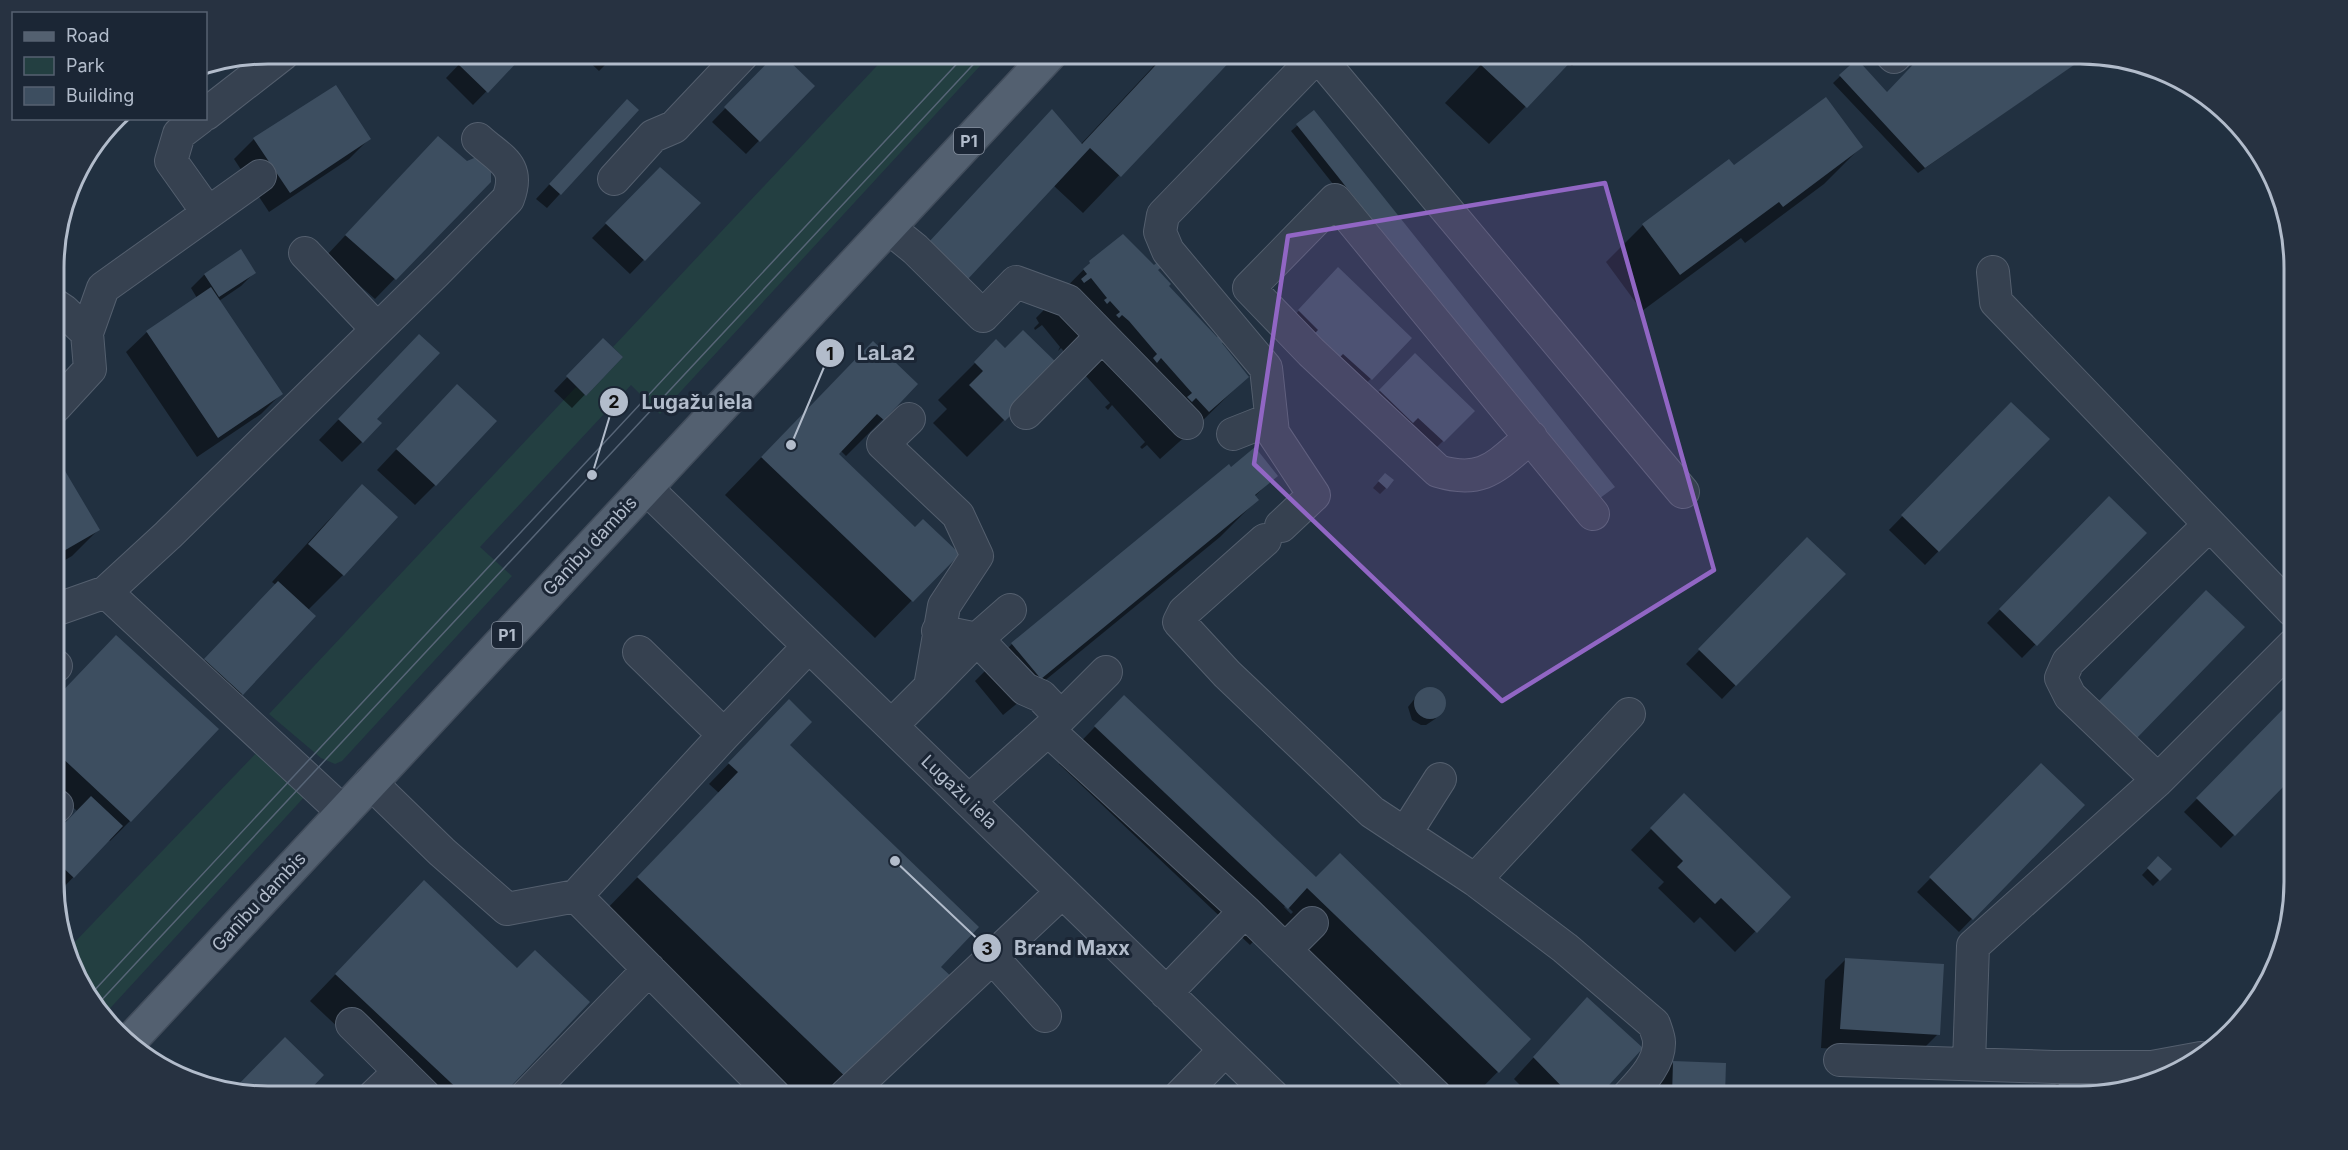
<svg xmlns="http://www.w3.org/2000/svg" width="2348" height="1150" font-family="Inter,sans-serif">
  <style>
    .green { fill: #233f41 }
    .shadow { fill: #0007; fill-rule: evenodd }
    .building { fill: #3d4e60 }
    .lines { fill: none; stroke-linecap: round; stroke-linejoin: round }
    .minor-casing { stroke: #545f6e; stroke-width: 34 }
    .major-casing { stroke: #424d5c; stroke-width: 36 }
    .minor { stroke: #364150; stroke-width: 32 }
    .major { stroke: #536070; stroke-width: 33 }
    .tram { stroke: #576577; stroke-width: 1.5 }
    .marked { fill: #9166c4; fill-opacity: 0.2; stroke: #9166c4; stroke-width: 4.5; stroke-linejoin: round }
    .labels { text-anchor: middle; stroke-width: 6; stroke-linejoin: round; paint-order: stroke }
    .shield { fill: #1b2635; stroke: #858f9e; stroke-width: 1.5 }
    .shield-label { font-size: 16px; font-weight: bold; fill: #b2bccb }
    .street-label { font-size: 18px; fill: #b2bccb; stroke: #1b2635 }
    .rim { fill: none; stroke: #b2bccb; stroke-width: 3 }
    .leader { fill: none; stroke: #b2bccb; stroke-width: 2 }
    .callout-dot { fill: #b2bccb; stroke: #1b2635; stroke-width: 2 }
    .mark-label { font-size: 18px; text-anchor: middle; font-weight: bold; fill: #111 }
    .callout-label { font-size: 20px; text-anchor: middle; font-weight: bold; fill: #b2bccb; stroke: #1b2635; stroke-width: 6; stroke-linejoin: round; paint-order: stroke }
  </style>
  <rect width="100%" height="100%" fill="#213040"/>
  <path class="green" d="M 888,54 L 991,54 L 660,414 L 631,385 L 480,547 L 512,576 L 342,761 L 335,764 L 321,758 L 269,714 L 576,387 L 586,396 L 623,357 L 613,347 Z
    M 263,746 L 307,794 L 103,1016 L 98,1012 L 71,946 Z"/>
  <path class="shadow" d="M 469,54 L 510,54 L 517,60 L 473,105 L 446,78 Z
    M 581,54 L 616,54 L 599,71 Z
    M 778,54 L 812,86 L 746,154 L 712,122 Z
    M 1165,54 L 1235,54 L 1083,213 L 1053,185 L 1081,144 Z
    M 1491,54 L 1584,54 L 1572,66 L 1568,63 L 1489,144 L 1445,103 Z
    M 1924,54 L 2079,54 L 2086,56 L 1918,173 L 1833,83 L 1856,61 L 1887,93 Z
    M 335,87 L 369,139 L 349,159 L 269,212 L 234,159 L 254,139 Z
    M 637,110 L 547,208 L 536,199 L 614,114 Z
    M 1313,112 L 1589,507 L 1291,131 Z
    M 1861,147 L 1824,184 L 1745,243 L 1741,238 L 1642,311 L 1606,262 L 1643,225 L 1734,167 Z
    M 418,158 L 489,181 L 375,299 L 326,256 Z
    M 660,169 L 699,203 L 630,274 L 592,238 Z
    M 240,251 L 255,272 L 241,286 L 219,301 L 281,394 L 261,414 L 197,457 L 126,352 L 147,332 L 197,298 L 191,288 L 204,275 Z
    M 1093,260 L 1156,270 L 1167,286 L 1221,344 L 1247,377 L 1198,425 L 1160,459 L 1147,445 L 1142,449 L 1140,447 L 1145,442 L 1112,405 L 1108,410 L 1105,407 L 1110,403 L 1061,348 L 1058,351 L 1060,347 L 1042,325 L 1035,330 L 1034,328 L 1039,323 L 1036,318 Z
    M 1318,290 L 1410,338 L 1351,399 L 1279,332 Z
    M 603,340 L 621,357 L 572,408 L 554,391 Z
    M 996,342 L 1005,350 L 1058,366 L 967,457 L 933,423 L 947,409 L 938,400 Z
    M 1415,355 L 1473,411 L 1423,461 L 1360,411 Z
    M 399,356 L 375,419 L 362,442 L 342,462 L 319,440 Z
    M 836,380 L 883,419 L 846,456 L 840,450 L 836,454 L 915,529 L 957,554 L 875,638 L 725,495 Z
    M 2011,404 L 2048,439 L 1925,565 L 1889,530 Z
    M 437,406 L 435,485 L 415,505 L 377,470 Z
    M 55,457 L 98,530 L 72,556 L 55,566 Z
    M 1231,469 L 1276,476 L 1254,497 L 1257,500 L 1220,537 L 1003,715 L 975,681 L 1012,644 Z
    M 1379,481 L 1386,488 L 1380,494 L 1373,488 Z
    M 362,487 L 343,575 L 308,610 L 314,616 L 229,708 L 192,674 L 276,585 L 272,582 L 325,524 Z
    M 2109,498 L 2144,533 L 2022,658 L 1987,623 Z
    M 1807,539 L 1843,574 L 1722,699 L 1686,664 Z
    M 1433,688 L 1441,693 L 1445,703 L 1441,712 L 1435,719 L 1426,725 L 1421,725 L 1412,720 L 1408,707 L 1420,692 Z
    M 1124,697 L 1316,879 L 1529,1040 L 1474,1096 L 1447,1096 L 1270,924 L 1250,945 L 1059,764 ZM 1286,905 L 1293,912 L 1291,914 L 1284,907 Z
    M 55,700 L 130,821 L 110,841 L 109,840 L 60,891 L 56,887 L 56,834 L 77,811 L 56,791 Z
    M 2293,701 L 2294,774 L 2221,848 L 2184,812 Z
    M 769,722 L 939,967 L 839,1096 L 790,1096 L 601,915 L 719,793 L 709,784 Z
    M 2041,765 L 2083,805 L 1959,932 L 1917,892 Z
    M 1684,795 L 1789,897 L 1735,952 L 1700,917 L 1694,923 L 1658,888 L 1664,882 L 1631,850 Z
    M 2158,858 L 2170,869 L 2153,886 L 2142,875 Z
    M 398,909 L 500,1096 L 411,1096 L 310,1001 Z
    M 1845,960 L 1938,1034 L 1918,1054 L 1821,1048 L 1825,980 Z
    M 1587,999 L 1597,1096 L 1531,1096 L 1514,1079 Z
    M 1673,1063 L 1723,1096 L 1653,1096 L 1653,1083 Z
    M 2059,1081 L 2093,1096 L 2045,1096 Z"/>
  <path class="building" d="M 467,54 L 512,54 L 519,60 L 488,93 L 458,64 Z
    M 776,54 L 782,54 L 815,86 L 760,142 L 724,107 Z
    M 1166,54 L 1237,54 L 1121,177 L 1090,148 L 967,280 L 928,243 L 1052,109 L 1082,144 Z
    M 1492,54 L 1578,54 L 1527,108 L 1481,65 Z
    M 1923,54 L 2079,54 L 2087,56 L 1925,168 L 1839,75 L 1857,59 L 1887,92 Z
    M 336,85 L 371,139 L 290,193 L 253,138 Z
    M 1826,97 L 1863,147 L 1783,207 L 1779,202 L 1680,275 L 1642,224 L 1729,159 L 1734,165 Z
    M 627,99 L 639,110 L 561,195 L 549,184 Z
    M 1314,110 L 1615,487 L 1596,501 L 1296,124 Z
    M 438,136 L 467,161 L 479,156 L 491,170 L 491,182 L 396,280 L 345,235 Z
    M 660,167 L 701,203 L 645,261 L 605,223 Z
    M 1123,234 L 1154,265 L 1159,261 L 1163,266 L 1158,270 L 1171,284 L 1169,286 L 1217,337 L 1222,333 L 1227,339 L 1222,343 L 1249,377 L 1209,412 L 1196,398 L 1192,402 L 1187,397 L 1192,393 L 1161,358 L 1157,363 L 1153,358 L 1157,354 L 1129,321 L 1122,315 L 1119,318 L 1116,315 L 1120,312 L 1110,301 L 1107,304 L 1104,300 L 1107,298 L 1091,278 L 1084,283 L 1081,279 L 1087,274 L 1083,269 L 1090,263 L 1089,261 Z
    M 241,249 L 256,273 L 219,297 L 204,274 Z
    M 1338,267 L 1412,338 L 1372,380 L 1343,354 L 1338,359 L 1313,335 L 1318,330 L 1298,310 Z
    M 211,287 L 283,394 L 218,438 L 146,331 Z
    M 1023,330 L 1060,366 L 1005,421 L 969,385 L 983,371 L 974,362 L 996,339 L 1005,348 Z
    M 419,334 L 440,353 L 377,419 L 382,423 L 363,443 L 338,419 Z
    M 603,338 L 623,357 L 586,396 L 566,376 Z
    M 873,341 L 918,384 L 884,420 L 877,414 L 839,454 L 915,527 L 923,519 L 960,554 L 913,602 L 761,457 Z
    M 1415,353 L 1475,411 L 1444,442 L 1418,418 L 1413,423 L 1379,390 Z
    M 457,384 L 497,421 L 436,486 L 396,449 Z
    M 2011,402 L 2050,439 L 1939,552 L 1901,515 Z
    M 1255,447 L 1278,476 L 1255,495 L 1259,500 L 1041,679 L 1011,643 L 1229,464 L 1231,467 Z
    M 55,454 L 100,530 L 55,556 Z
    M 1385,473 L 1394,480 L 1387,489 L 1378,481 Z
    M 362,484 L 398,517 L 344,576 L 308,544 Z
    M 2109,496 L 2147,533 L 2037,646 L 1999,609 Z
    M 1807,537 L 1846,574 L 1736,686 L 1698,649 Z
    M 278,581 L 316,616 L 243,695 L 204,659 Z
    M 2206,590 L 2245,627 L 2135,740 L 2097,703 Z
    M 116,635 L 219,729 L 131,822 L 58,754 L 56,756 L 55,699 Z
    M1414 703a16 16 0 1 1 32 0a16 16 0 1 1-32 0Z
    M 1124,695 L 1316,877 L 1340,853 L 1531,1039 L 1499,1073 L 1307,888 L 1288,909 L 1094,726 Z
    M 789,699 L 812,722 L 790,745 L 979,927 L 941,967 L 954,979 L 853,1084 L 637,877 L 738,772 L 728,763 Z
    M 2293,699 L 2294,776 L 2235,836 L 2196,798 Z
    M 2041,763 L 2085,805 L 1973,920 L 1929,877 Z
    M 1684,793 L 1791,897 L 1757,933 L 1721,898 L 1715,904 L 1677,867 L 1683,861 L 1650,828 Z
    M 91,796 L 123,826 L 74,878 L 56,861 L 56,832 Z
    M 2158,856 L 2172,869 L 2160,881 L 2147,868 Z
    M 424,880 L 517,968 L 535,950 L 590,1002 L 502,1096 L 465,1096 L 335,974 Z
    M 1845,958 L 1944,964 L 1940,1035 L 1840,1029 Z
    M 1587,997 L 1643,1048 L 1599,1096 L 1571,1096 L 1533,1057 Z
    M 285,1037 L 324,1075 L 304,1096 L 269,1096 L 235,1088 Z
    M 1673,1061 L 1726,1063 L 1725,1096 L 1672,1096 Z
    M 2059,1080 L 2110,1082 L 2110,1090 L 2093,1096 L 2058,1096 Z"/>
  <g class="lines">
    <g class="minor-casing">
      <path id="minor" d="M 1891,54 L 1894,57 L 1897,54
        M 1318,56 L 1683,492
        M 206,114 L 283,54
        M 200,118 L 179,134 L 171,161 L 208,213
        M 614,179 L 653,136 L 674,127 L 743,54
        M 889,228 L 915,249 L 983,316 L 1016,282 L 1068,301 L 1187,423
        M 305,253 L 377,329
        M 1993,272 L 1996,302 L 2293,611
        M 55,305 L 64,311 L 87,333 L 90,369 L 55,407
        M 87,333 L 103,288 L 260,176
        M 1026,413 L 1102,336
        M 1233,434 L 1271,419
        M 1531,437 C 1497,465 1484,485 1438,471 L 1311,352 L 1249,288 L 1335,200 L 1593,514
        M 645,487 L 1273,1096
        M 1281,526 L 1314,495 L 1273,433 L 1266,368 L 1168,251 L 1160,232 L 1163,215 L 1319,54
        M 1265,540 L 1184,612 L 1179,622 L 1227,674 L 1372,812 L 1475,880 L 1565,948 L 1654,1024 C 1656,1030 1659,1037 1659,1042 C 1660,1063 1641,1082 1628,1096
        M 55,610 L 106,592
        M 938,631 L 977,639 L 1025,689 L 1041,696 L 1061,717
        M 639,652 L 724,735 L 576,896 L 775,1096
        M 55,666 L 56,666
        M 930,687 L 977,639 L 1010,610
        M 892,725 L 930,687 L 944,606 L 977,556 L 958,515 L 883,444 L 909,419
        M 1048,730 L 1245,911 L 1436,1096
        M 724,735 L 809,646
        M 2158,780 L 2070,696 L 2061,678 L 2068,662 L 2209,525
        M 370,782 L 442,852 L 507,909 L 576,896
        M 969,801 L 1048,730 L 1106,672
        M 56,807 L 57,806
        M 342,811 L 106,592 L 168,535 L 435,273 L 508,199 C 521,165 501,160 478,139
        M 1405,834 L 1440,779
        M 1475,880 L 1629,714
        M 1285,950 L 1312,923
        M 993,958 L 1045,1016
        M 1166,993 L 1245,911
        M 352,1024 L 425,1096
        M 1840,1060 L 2053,1067 L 2152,1067 L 2201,1058
        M 1969,1063 L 1973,946 L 2158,780 L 2293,645
        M 374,1096 L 400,1071
        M 526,1096 L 649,969
        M 845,1096 L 1062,892
        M 1180,1096 L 1225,1050"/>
    </g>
    <g class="major-casing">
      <path id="major" d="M 132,1039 L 1050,54"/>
    </g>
    <use href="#minor" class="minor"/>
    <use href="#major" class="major"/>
    <path class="tram" d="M 91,994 L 966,54
      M 96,1006 L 983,54"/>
  </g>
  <path class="marked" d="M 1605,183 L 1714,570 L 1502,701 L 1254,464 L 1288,236 Z"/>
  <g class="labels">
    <g class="shield">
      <rect x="954" y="128" width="30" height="26" rx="4.5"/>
      <rect x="492" y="622" width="30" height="26" rx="4.5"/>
    </g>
    <g class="shield-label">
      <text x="969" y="147">P1</text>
      <text x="507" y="641">P1</text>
    </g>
    <g class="street-label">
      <text transform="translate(590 546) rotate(-47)" y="6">Ganību dambis</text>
      <text transform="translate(959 792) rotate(44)" y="6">Lugažu iela</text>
      <text transform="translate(259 902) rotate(-47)" y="6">Ganību dambis</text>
    </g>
  </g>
  <path d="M0 0H2348V1150H0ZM268 64H2080A204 204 0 0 1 2284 268V882A204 204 0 0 1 2080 1086H268A204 204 0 0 1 64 882V268A204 204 0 0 1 268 64Z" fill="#273241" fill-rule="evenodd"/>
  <path class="rim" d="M268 64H2080A204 204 0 0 1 2284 268V882A204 204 0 0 1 2080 1086H268A204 204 0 0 1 64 882V268A204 204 0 0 1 268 64Z"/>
  <path class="leader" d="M791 445L830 353M592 475L614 402M895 861L987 948"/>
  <g class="callout-dot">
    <circle cx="791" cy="445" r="6"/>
    <circle cx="592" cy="475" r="6"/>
    <circle cx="895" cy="861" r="6"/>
    <circle cx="830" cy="353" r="15"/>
    <circle cx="614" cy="402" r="15"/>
    <circle cx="987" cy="948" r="15"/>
  </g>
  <g class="mark-label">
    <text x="830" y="360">1</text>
    <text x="614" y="408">2</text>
    <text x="987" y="955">3</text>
  </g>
  <g class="callout-label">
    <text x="886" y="360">LaLa2</text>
    <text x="697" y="409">Lugažu iela</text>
    <text x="1072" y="955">Brand Maxx</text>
  </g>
  <rect x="12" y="12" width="195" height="108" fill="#1b2635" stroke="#576271" stroke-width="1.5"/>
  <rect x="24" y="32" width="30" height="9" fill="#536070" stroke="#576271" stroke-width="1.5"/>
  <text x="66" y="42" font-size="18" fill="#b2bccb">Road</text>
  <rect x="24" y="57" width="30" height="18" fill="#233f41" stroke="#576271" stroke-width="1.5"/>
  <text x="66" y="72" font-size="18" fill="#b2bccb">Park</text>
  <rect x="24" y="87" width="30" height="18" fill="#3d4e60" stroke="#576271" stroke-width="1.5"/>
  <text x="66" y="102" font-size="18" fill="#b2bccb">Building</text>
</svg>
